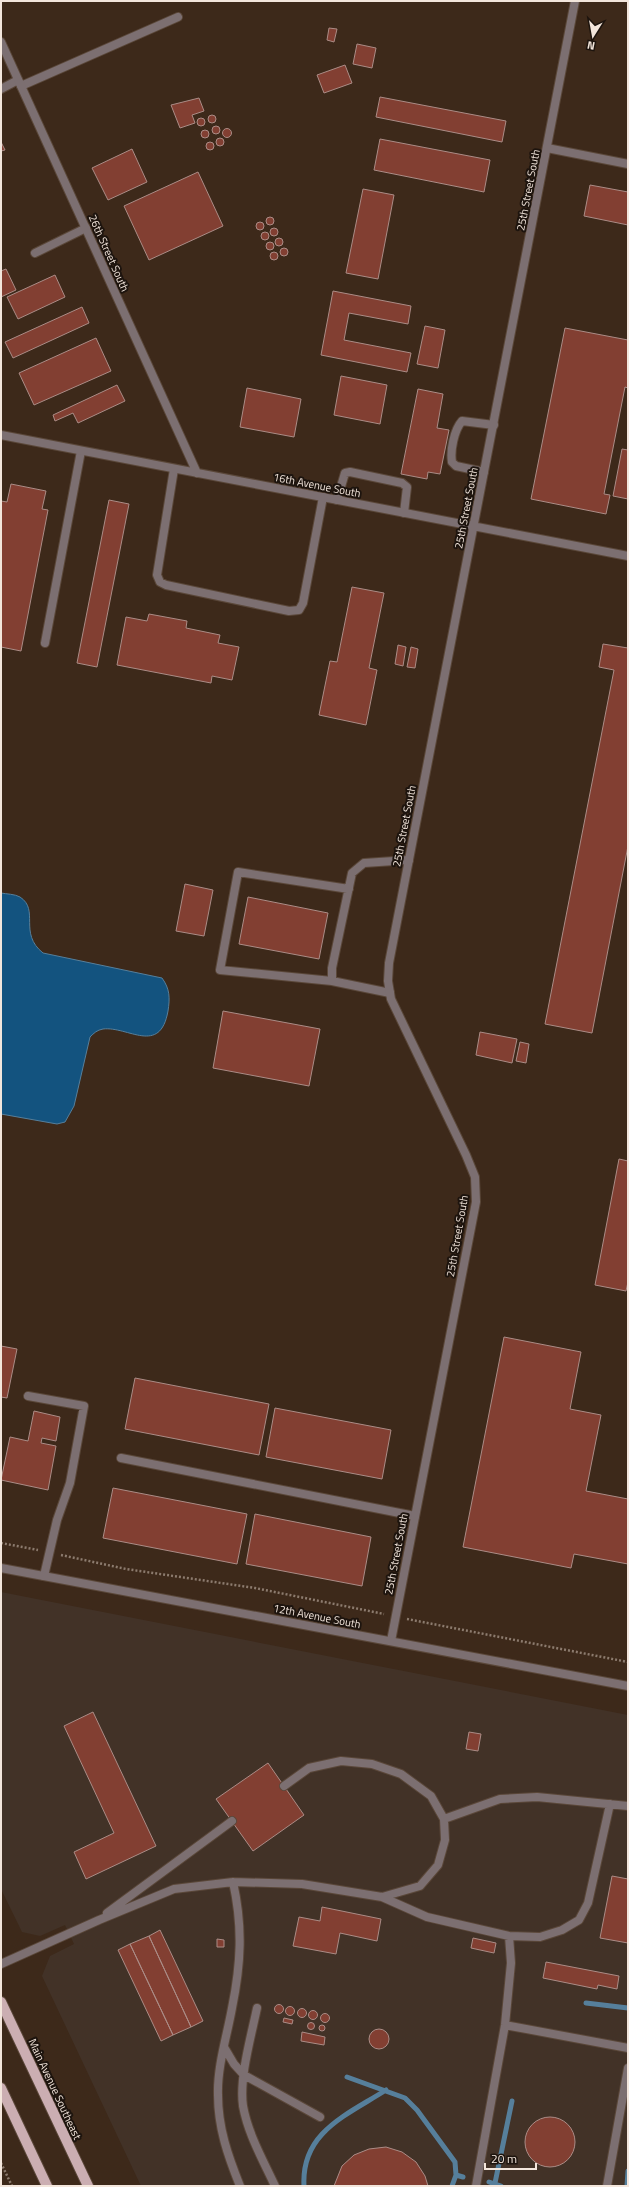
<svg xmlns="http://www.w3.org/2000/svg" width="629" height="2187" font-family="'Titillium Web',sans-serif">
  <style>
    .industrial { fill: #423227 }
    .water { fill: #13537f; stroke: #567f9b }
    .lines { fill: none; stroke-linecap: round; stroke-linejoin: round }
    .stream { stroke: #567f9b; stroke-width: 5 }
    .building { fill: #823f32; stroke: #ab8c86 }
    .service-casing { stroke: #5a4739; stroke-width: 10 }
    .minor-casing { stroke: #5a4739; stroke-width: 10 }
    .tertiary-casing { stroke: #5a4739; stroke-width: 10 }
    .primary-casing { stroke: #5a4739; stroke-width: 12 }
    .path { stroke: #8c7b6e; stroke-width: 2.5; stroke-dasharray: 2 2; stroke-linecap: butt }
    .service { stroke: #7c6f71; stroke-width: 8 }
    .minor { stroke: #7c6f71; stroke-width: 8 }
    .tertiary { stroke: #7c6f71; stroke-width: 8 }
    .primary { stroke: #cbaeb2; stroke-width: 10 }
    .labels { text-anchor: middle; stroke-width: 4; stroke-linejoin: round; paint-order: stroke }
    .street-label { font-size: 11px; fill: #f3e6dc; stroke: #1d140e }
  </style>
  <rect width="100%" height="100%" fill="#3d291a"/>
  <path class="industrial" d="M 1,1592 L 628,1715 L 628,2186 L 141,2186 L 42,1976 L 50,1956 L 74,1944 L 65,1925 L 40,1936 L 22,1932 L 1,1889 Z"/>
  <path class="water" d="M 1,893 C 6,894 15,894 20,897 C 40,910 18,933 43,953 L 162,978 C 170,989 170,998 168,1011 C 160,1056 128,1026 103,1029 C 97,1030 94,1033 90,1037 L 74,1106 L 65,1122 L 57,1124 L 1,1114 Z"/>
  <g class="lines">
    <path class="stream" d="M 586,2003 L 628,2008
      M 347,2077 L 405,2098 L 417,2110 L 455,2162 L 456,2175 L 452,2186
      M 456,2175 L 463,2177
      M 489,2182 L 501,2186
      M 495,2183 L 512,2101
      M 304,2186 C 301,2132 347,2115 386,2090
      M 627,2186 L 628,2171"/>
  </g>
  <path class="building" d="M 329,28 L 337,29 L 334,42 L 327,40 Z
    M 357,44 L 376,48 L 372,68 L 353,64 Z
    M 345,65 L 352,83 L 324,93 L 317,75 Z
    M 380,97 L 506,121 L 502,142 L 376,117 Z
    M 199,98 L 204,111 L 192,115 L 195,123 L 180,128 L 171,105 Z
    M208 119a4 4 0 1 1 8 0a4 4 0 1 1-8 0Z
    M197 122a4 4 0 1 1 8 0a4 4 0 1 1-8 0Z
    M212 130a4 4 0 1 1 8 0a4 4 0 1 1-8 0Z
    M222.5 133a4.5 4.5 0 1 1 9 0a4.5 4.5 0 1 1-9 0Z
    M201 134a4 4 0 1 1 8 0a4 4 0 1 1-8 0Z
    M216 142a4 4 0 1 1 8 0a4 4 0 1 1-8 0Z
    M 380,139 L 490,160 L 484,192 L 374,170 Z
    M206 146a4 4 0 1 1 8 0a4 4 0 1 1-8 0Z
    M 1,142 L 5,150 L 1,151 Z
    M 132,149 L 147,182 L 108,200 L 92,168 Z
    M 198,172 L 223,226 L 149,260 L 124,206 Z
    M 590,185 L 628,192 L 628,225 L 584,216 Z
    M 363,189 L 394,195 L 378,279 L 346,273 Z
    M266 221a4 4 0 1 1 8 0a4 4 0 1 1-8 0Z
    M256 226a4 4 0 1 1 8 0a4 4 0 1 1-8 0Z
    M270 232a4 4 0 1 1 8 0a4 4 0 1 1-8 0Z
    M261 236a4 4 0 1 1 8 0a4 4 0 1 1-8 0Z
    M275 242a4 4 0 1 1 8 0a4 4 0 1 1-8 0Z
    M266 246a4 4 0 1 1 8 0a4 4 0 1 1-8 0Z
    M280 252a4 4 0 1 1 8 0a4 4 0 1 1-8 0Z
    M270 256a4 4 0 1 1 8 0a4 4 0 1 1-8 0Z
    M 6,269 L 16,290 L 1,297 L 1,271 Z
    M 55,275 L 65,297 L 18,319 L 7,297 Z
    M 333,291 L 411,306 L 408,324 L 349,313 L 344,340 L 411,353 L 407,372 L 321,355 Z
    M 82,307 L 89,323 L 13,358 L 5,342 Z
    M 425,326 L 445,330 L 438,368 L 417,364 Z
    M 565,328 L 628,340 L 628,388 L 625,387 L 604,494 L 610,495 L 606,514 L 531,499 Z
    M 96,338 L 111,371 L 34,405 L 19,373 Z
    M 341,376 L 387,385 L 380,424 L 334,415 Z
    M 117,385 L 125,401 L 78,423 L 73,413 L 55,421 L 53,415 Z
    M 247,388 L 301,399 L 294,437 L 240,427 Z
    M 418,389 L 443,394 L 437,428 L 449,430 L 440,474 L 428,472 L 427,479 L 401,474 Z
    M 622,449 L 628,450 L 628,499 L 613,496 Z
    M 11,484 L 46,491 L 42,509 L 48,510 L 21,651 L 1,647 L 1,501 L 7,502 Z
    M 109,500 L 129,504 L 97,667 L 77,663 Z
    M 352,587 L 384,593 L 369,668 L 377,670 L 366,725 L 319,715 L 330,661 L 337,662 Z
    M 149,614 L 187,621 L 186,628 L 220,635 L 218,643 L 239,647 L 232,680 L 212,676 L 211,683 L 117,665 L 126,617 L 147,621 Z
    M 603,644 L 628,648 L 628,846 L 592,1033 L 545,1024 L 614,670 L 599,667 Z
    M 398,645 L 406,647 L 403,666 L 395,664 Z
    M 411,647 L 418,649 L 415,668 L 407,667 Z
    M 185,884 L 213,890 L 204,936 L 176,931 Z
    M 248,897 L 328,913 L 319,959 L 239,944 Z
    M 223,1011 L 320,1029 L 309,1086 L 213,1068 Z
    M 480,1032 L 517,1039 L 512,1063 L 476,1055 Z
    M 520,1042 L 529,1044 L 526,1063 L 516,1061 Z
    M 619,1159 L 628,1161 L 628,1282 L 626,1291 L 595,1285 Z
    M 504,1337 L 581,1352 L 570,1409 L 601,1415 L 586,1491 L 628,1499 L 628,1564 L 574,1554 L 571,1568 L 463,1547 Z
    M 1,1346 L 17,1349 L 7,1398 L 1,1397 Z
    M 135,1378 L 269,1404 L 259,1455 L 125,1429 Z
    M 275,1408 L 391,1430 L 382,1479 L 266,1457 Z
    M 34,1411 L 60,1417 L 56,1441 L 42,1438 L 41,1443 L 56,1446 L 48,1490 L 1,1480 L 10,1437 L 28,1441 Z
    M 113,1488 L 247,1514 L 237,1564 L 103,1538 Z
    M 255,1514 L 371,1537 L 362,1586 L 246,1564 Z
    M 93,1712 L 156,1846 L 86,1879 L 74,1852 L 114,1833 L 64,1726 Z
    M 469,1732 L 481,1734 L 478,1751 L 466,1749 Z
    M 268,1763 L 304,1815 L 253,1851 L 216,1799 Z
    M 612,1876 L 628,1879 L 628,1943 L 600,1938 Z
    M 322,1907 L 381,1919 L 377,1941 L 340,1933 L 336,1954 L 293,1946 L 299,1917 L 320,1921 Z
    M 160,1930 L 203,2021 L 191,2027 L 149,1936 Z
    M 149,1936 L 191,2027 L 173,2035 L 130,1944 Z
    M 473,1938 L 496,1943 L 494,1953 L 471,1948 Z
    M 217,1939 L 224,1940 L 224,1947 L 217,1947 Z
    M 130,1944 L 173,2035 L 161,2041 L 118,1950 Z
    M 546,1962 L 619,1976 L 617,1989 L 598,1985 L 597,1989 L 543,1978 Z
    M274.5 2009a4.5 4.5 0 1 1 9 0a4.5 4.5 0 1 1-9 0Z
    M285.5 2011a4.5 4.5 0 1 1 9 0a4.5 4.5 0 1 1-9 0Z
    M297.5 2013a4.5 4.5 0 1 1 9 0a4.5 4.5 0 1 1-9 0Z
    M308.5 2015a4.5 4.5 0 1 1 9 0a4.5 4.5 0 1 1-9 0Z
    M320.5 2018a4.5 4.5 0 1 1 9 0a4.5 4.5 0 1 1-9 0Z
    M 284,2018 L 293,2020 L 292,2024 L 283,2022 Z
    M307.5 2026a3.5 3.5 0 1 1 7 0a3.5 3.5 0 1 1-7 0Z
    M319 2028a3 3 0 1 1 6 0a3 3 0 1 1-6 0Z
    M369 2039a10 10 0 1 1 20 0a10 10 0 1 1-20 0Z
    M 302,2032 L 325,2037 L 324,2045 L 301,2041 Z
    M525 2142a25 25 0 1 1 50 0a25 25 0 1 1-50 0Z
    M 386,2147 L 402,2152 L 416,2162 L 425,2176 L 428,2186 L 334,2186 L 342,2166 L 354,2155 L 369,2149 Z"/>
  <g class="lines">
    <g class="service-casing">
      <path id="service" d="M 21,86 L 178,17
        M 1,89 L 18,80
        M 547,148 L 628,164
        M 35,253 L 86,228
        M 174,469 L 157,575 L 160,582 L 166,585 L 289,611 L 299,610 L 303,603 L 323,497
        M 484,472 L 456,466 L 452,462 C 450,451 454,430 462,421 L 494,425
        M 337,500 L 345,473 L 350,472 L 402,483 L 407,487 L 404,513
        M 45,643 L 81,451
        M 332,981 L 220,970 L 238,872 L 349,889
        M 390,993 L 332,981 L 332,968 L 352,873 L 364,863 L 409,860
        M 28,1396 L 84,1406 L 70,1483 L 57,1520 L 44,1576
        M 121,1458 L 415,1516
        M 444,1819 L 500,1799 L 537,1797 L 628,1806
        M 233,1882 C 243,1927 241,1964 232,2008 C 227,2036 217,2067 218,2095 C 218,2128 228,2156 240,2186
        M 382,1897 L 427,1917 L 509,1936 L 540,1937 L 562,1930 L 579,1920 L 588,1903 L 610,1804
        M 107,1913 L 232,1821
        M 1,1964 L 99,1920 L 174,1889 L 233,1882 L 302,1884 L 382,1897 L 420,1886 L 438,1865 L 445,1840 L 444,1819 L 431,1796 L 401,1774 L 372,1764 L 341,1761 L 309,1768 L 284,1786
        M 257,2008 C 251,2037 239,2078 243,2106 C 248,2134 263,2160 275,2186
        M 505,2025 L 628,2048
        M 224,2047 L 234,2064 L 244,2075 L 320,2117
        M 476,2186 L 505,2025 L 511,1963 L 509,1936
        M 607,2186 L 628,2068"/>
    </g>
    <g class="minor-casing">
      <path id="minor" d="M 1,42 L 197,473
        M 1,435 L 628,556
        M 391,1641 L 476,1202 L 475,1177 L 466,1155 L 391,999 L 388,981 L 389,963 L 575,1"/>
    </g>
    <g class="tertiary-casing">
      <path id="tertiary" d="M 1,1568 L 628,1686"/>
    </g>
    <g class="primary-casing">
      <path id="primary" d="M 1,2002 L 88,2186
        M 1,2088 L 47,2186"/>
    </g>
    <path class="path" d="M 1,1543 L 38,1550
      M 61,1555 L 126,1569 L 255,1588 L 384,1614
      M 407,1619 L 628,1662
      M 1,2163 L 12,2186"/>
    <use href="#service" class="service"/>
    <use href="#minor" class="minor"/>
    <use href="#tertiary" class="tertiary"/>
    <use href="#primary" class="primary"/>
  </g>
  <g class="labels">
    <g class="street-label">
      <text transform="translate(528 190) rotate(-79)" y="4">25th Street South</text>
      <text transform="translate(109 253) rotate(66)" y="4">26th Street South</text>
      <text transform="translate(317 485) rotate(11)" y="4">16th Avenue South</text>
      <text transform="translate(466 508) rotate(-79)" y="4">25th Street South</text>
      <text transform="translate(404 826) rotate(-79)" y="4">25th Street South</text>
      <text transform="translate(457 1236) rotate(-80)" y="4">25th Street South</text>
      <text transform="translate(396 1554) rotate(-79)" y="4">25th Street South</text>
      <text transform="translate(317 1616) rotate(11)" y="4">12th Avenue South</text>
      <text transform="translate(55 2089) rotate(65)" y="4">Main Avenue Southeast</text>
    </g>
  </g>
  <rect width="629" height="2187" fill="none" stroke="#f3e6dc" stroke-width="4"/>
  <g transform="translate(593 36) rotate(191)" stroke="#1d140e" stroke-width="3" paint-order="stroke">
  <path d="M0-3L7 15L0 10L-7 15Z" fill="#f3e6dc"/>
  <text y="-6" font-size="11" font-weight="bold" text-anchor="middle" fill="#f3e6dc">N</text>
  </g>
  <path d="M485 2163v6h51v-6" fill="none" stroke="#f3e6dc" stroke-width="2"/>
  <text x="491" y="2163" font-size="12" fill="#f3e6dc" stroke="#1d140e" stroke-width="3" paint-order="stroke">20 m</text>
</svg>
